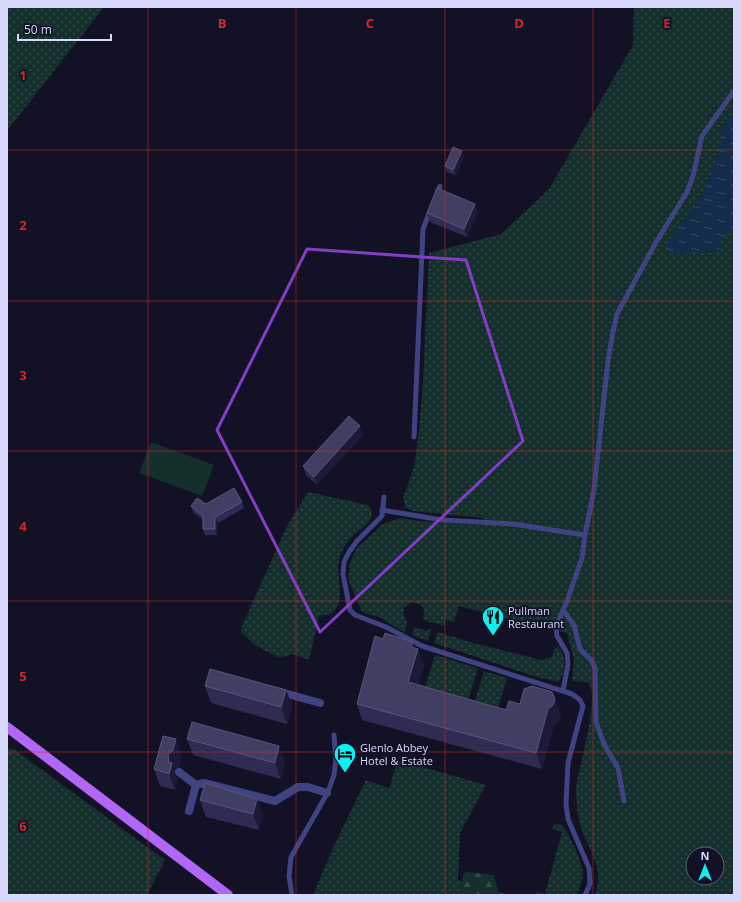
<svg xmlns="http://www.w3.org/2000/svg" width="741" height="902" font-family="'Open Sans',sans-serif">
  <style>
    .green { fill: url(#green-dots); fill-rule: evenodd }
    .forest { fill: url(#forest-firs) }
    .pitch { fill: #142f2c }
    .water { fill: url(#water-ripples) }
    .lines { fill: none; stroke-linecap: round; stroke-linejoin: round }
    .service { stroke: #3f4382; stroke-width: 5 }
    .minor { stroke: #3f4382; stroke-width: 8 }
    .primary { stroke: #b266f5; stroke-width: 10 }
    .wall { fill: #2f2b52 }
    .shaded-wall { fill: #1c1939 }
    .building { fill: #413e64; stroke: #59567c }
    .marked { fill: none; stroke: #843dc5; stroke-width: 3; stroke-linejoin: round }
    .grid { fill: none; stroke: #d62828; stroke-width: 1; stroke-opacity: 0.55 }
    .labels { text-anchor: middle; stroke-width: 3.5; stroke-linejoin: round; paint-order: stroke }
    .poi-label { font-size: 11px; fill: #d8d8fd; stroke: #121126; text-anchor: start }
    .grid-label { font-size: 13px; text-anchor: middle; font-weight: bold; fill: #d62828; stroke: #121126; stroke-width: 3.5; stroke-linejoin: round; paint-order: stroke }
  </style>
  <defs>
    <pattern id="green-dots" width="8" height="8" patternUnits="userSpaceOnUse"><rect width="8" height="8" fill="#142f2c"/><path d="M2 2h.1M6 6h.1" fill="none" stroke="#354c4c" stroke-width="1.8" stroke-linecap="round"/></pattern>
    <pattern id="forest-firs" width="22" height="20" patternUnits="userSpaceOnUse"><rect width="22" height="20" fill="#142f2c"/><path d="M5 1l3.5 6h-7zM16 11l3.5 6h-7z" fill="#354c4c"/></pattern>
    <pattern id="water-ripples" width="26" height="14" patternUnits="userSpaceOnUse"><rect width="26" height="14" fill="#122c49"/><path d="M2 4q2-2 4 0t4 0M15 11q2-2 4 0t4 0" fill="none" stroke="#344a64"/></pattern>
  </defs>
  <rect width="100%" height="100%" fill="#121126"/>
  <path class="green" d="M 7,7 L 104,7 L 7,131 Z
    M 634,7 L 734,7 L 734,895 L 595,895 C 606,862 585,849 579,820 C 577,810 576,799 576,789 C 578,767 601,697 588,682 L 572,681 L 574,660 L 567,633 L 459,606 L 454,622 L 446,620 L 444,626 L 423,620 L 424,609 L 421,605 L 411,602 L 404,608 L 403,613 L 407,622 L 405,633 L 379,617 L 364,613 L 361,610 L 348,579 L 350,562 L 357,548 L 383,524 L 400,518 L 418,521 L 481,525 L 483,518 L 413,511 L 405,507 L 403,498 L 414,467 L 419,431 L 423,382 L 429,253 L 501,234 L 549,189 L 633,45 ZM 693,854 L 717,854 L 717,878 L 693,878 Z
    M 308,492 L 368,505 C 379,517 365,526 356,533 C 351,537 346,544 343,550 C 330,571 350,596 332,614 L 319,616 L 309,660 L 293,654 L 279,658 L 256,646 L 241,632 L 242,626 L 287,526 Z
    M 415,627 L 425,631 L 431,629 L 428,641 L 412,635 Z
    M 438,632 L 473,643 L 541,660 L 552,657 L 555,648 L 558,647 C 567,655 566,673 558,682 L 537,677 L 434,643 Z
    M 435,655 L 478,668 L 467,704 L 424,691 Z
    M 484,671 L 507,678 L 496,714 L 473,707 Z
    M 7,748 L 15,750 L 165,860 L 147,895 L 7,895 Z
    M 398,760 L 486,785 L 460,833 L 458,880 L 510,895 L 313,895 L 332,850 L 366,780 L 389,788 Z
    M 558,823 C 568,827 583,864 583,874 C 582,882 580,889 576,895 L 535,895 L 536,892 L 545,894 L 562,832 L 552,829 L 554,825 Z"/>
  <path class="forest" d="M 467,872 L 494,875 L 498,890 L 495,895 L 460,895 L 463,874 Z"/>
  <path class="pitch" d="M 151,442 L 214,465 L 202,496 L 139,473 Z"/>
  <path class="water" d="M 734,114 L 734,228 L 721,242 L 720,248 L 715,252 L 671,254 L 666,250 L 666,245 L 703,192 L 716,160 L 722,128 Z"/>
  <g class="lines">
    <path class="service" d="M 437,194 L 440,186
      M 414,437 L 423,229 L 430,211
      M 384,497 L 382,516 L 357,541 L 349,552 L 344,562 L 343,574 L 350,610 L 355,615 L 386,627 L 422,646 L 572,694 L 580,700 L 583,706 L 568,763 L 566,804 L 568,819 L 589,868 L 590,884 L 585,895
      M 382,510 L 442,520 L 513,524 L 585,535 L 594,490 L 608,361 L 613,332 L 617,314 L 655,244 L 687,192 L 693,176 L 702,136 L 734,91
      M 563,610 L 574,625 L 580,649 L 592,661 L 595,668 L 596,722 L 604,744 L 618,768 L 624,801
      M 563,691 L 568,664 L 567,653 L 557,636 L 556,627 L 567,601 L 582,558 L 585,535
      M 292,895 L 289,876 L 291,857 L 328,792 L 334,775 L 336,759 L 334,735"/>
    <path class="minor" d="M 277,691 L 320,703
      M 179,772 L 196,785
      M 189,811 L 196,785 L 204,783 L 275,801 L 298,787 L 308,787 L 327,793"/>
    <path class="primary" d="M 7,727 L 228,895"/>
  </g>
  <path class="wall" d="M 464,157 L 456,175 L 447,172 L 445,166 Z
    M 475,204 L 478,212 L 467,237 L 430,222 L 427,213 Z
    M 363,435 L 317,485 L 306,475 L 303,466 Z
    M 242,502 L 244,508 L 218,523 L 217,535 L 205,535 L 203,529 L 203,520 L 193,512 L 191,506 Z
    M 413,642 L 415,648 L 424,665 L 418,684 L 506,710 L 561,715 L 559,721 L 554,725 L 542,769 L 362,720 L 357,704 Z
    M 205,686 L 286,690 L 292,706 L 287,724 L 211,703 Z
    M 187,739 L 285,762 L 281,779 L 193,755 Z
    M 182,756 L 179,767 L 174,770 L 178,780 L 175,790 L 160,786 L 154,769 Z
    M 257,799 L 263,815 L 259,830 L 206,817 L 200,800 Z"/>
  <path class="shaded-wall" d="M 462,151 L 464,157 L 456,175 L 453,170 Z
    M 475,204 L 478,212 L 467,237 L 464,229 Z
    M 360,426 L 363,435 L 317,485 L 314,477 Z
    M 215,517 L 218,523 L 217,535 L 215,529 Z
    M 413,642 L 417,652 L 418,649 L 424,665 L 414,698 L 408,682 L 411,647 Z
    M 286,690 L 292,706 L 287,724 L 281,707 Z
    M 555,699 L 561,715 L 559,721 L 554,725 L 542,769 L 536,753 L 548,709 Z
    M 176,739 L 182,756 L 179,767 L 174,770 L 178,780 L 175,790 L 169,774 L 169,763 L 168,755 Z
    M 279,746 L 285,762 L 281,779 L 275,763 Z
    M 257,799 L 263,815 L 259,830 L 253,814 Z"/>
  <path class="building" d="M 453,147 L 462,151 L 453,170 L 445,166 Z
    M 437,188 L 475,204 L 464,229 L 427,213 Z
    M 349,416 L 360,426 L 314,477 L 303,466 Z
    M 234,488 L 242,502 L 215,517 L 215,529 L 203,529 L 203,516 L 191,506 L 197,498 L 206,504 Z
    M 385,633 L 413,642 L 411,647 L 418,649 L 408,682 L 506,710 L 509,701 L 520,704 L 524,689 L 532,686 L 552,692 L 555,699 L 553,705 L 548,709 L 536,753 L 357,704 L 375,636 L 383,639 Z
    M 210,669 L 286,690 L 281,707 L 205,686 Z
    M 192,722 L 279,746 L 275,763 L 187,739 Z
    M 163,736 L 176,739 L 173,750 L 168,755 L 169,763 L 172,763 L 169,774 L 154,769 Z
    M 205,783 L 257,799 L 253,814 L 200,800 Z"/>
  <path class="marked" d="M 307,249 L 466,260 L 523,441 L 320,632 L 217,430 Z"/>
  <path class="grid" d="M 148,7 L 148,895M 296,7 L 296,895M 445,7 L 445,895M 593,7 L 593,895M 7,150 L 734,150M 7,301 L 734,301M 7,451 L 734,451M 7,601 L 734,601M 7,752 L 734,752"/>
  <defs>
    <g id="restaurant-pin" transform="scale(1.15)"><path d="M0 17L-7.5 6A9.5 9.5 0 1 1 7.5 6Z" fill="#10eff0" stroke="#121126"/><path d="M-5-6h1v4h1v-4h1v4h1v-4h1v5L-1.5 .5V6h-2V.5L-5-1ZM5-6V6H3V1.5H1.5Q1.5-4 5-6Z" fill="#111"/></g>
    <g id="hotel-pin" transform="scale(1.15)"><path d="M0 17L-7.5 6A9.5 9.5 0 1 1 7.5 6Z" fill="#10eff0" stroke="#121126"/><path d="M-6-4.5h1.5V1H6V5H4.5V3h-9V5H-6ZM-4 0a1.8 1.8 0 1 1 3.6 0ZM.5 0V-2.5h3Q6-2.5 6 0Z" fill="#111"/></g>
  </defs>
  <g fill-rule="evenodd">
    <use href="#restaurant-pin" x="493" y="617"/>
    <use href="#hotel-pin" x="345" y="754"/>
  </g>
  <g class="labels">
    <g class="poi-label">
      <text x="508" y="615">Pullman<tspan x="508" dy="13">Restaurant</tspan></text>
      <text x="360" y="752">Glenlo Abbey<tspan x="360" dy="13">Hotel &amp; Estate</tspan></text>
    </g>
  </g>
  <g class="grid-label">
    <text x="222" y="28">B</text>
    <text x="370" y="28">C</text>
    <text x="519" y="28">D</text>
    <text x="667" y="28">E</text>
    <text x="23" y="80">1</text>
    <text x="23" y="230">2</text>
    <text x="23" y="380">3</text>
    <text x="23" y="531">4</text>
    <text x="23" y="681">5</text>
    <text x="23" y="831">6</text>
  </g>
  <rect width="741" height="902" fill="none" stroke="#d8d8fd" stroke-width="16"/>
  <g transform="translate(705 866)"><circle r="19" fill="#121126" stroke="#61617c"/>
  <path d="M0-3L7 15L0 10L-7 15Z" fill="#10eff0"/>
  <text y="-6" font-size="11" font-weight="bold" text-anchor="middle" fill="#d8d8fd">N</text>
  </g>
  <path d="M18 34v6h93v-6" fill="none" stroke="#d8d8fd" stroke-width="2"/>
  <text x="24" y="34" font-size="12" fill="#d8d8fd" stroke="#121126" stroke-width="3" paint-order="stroke">50 m</text>
</svg>
